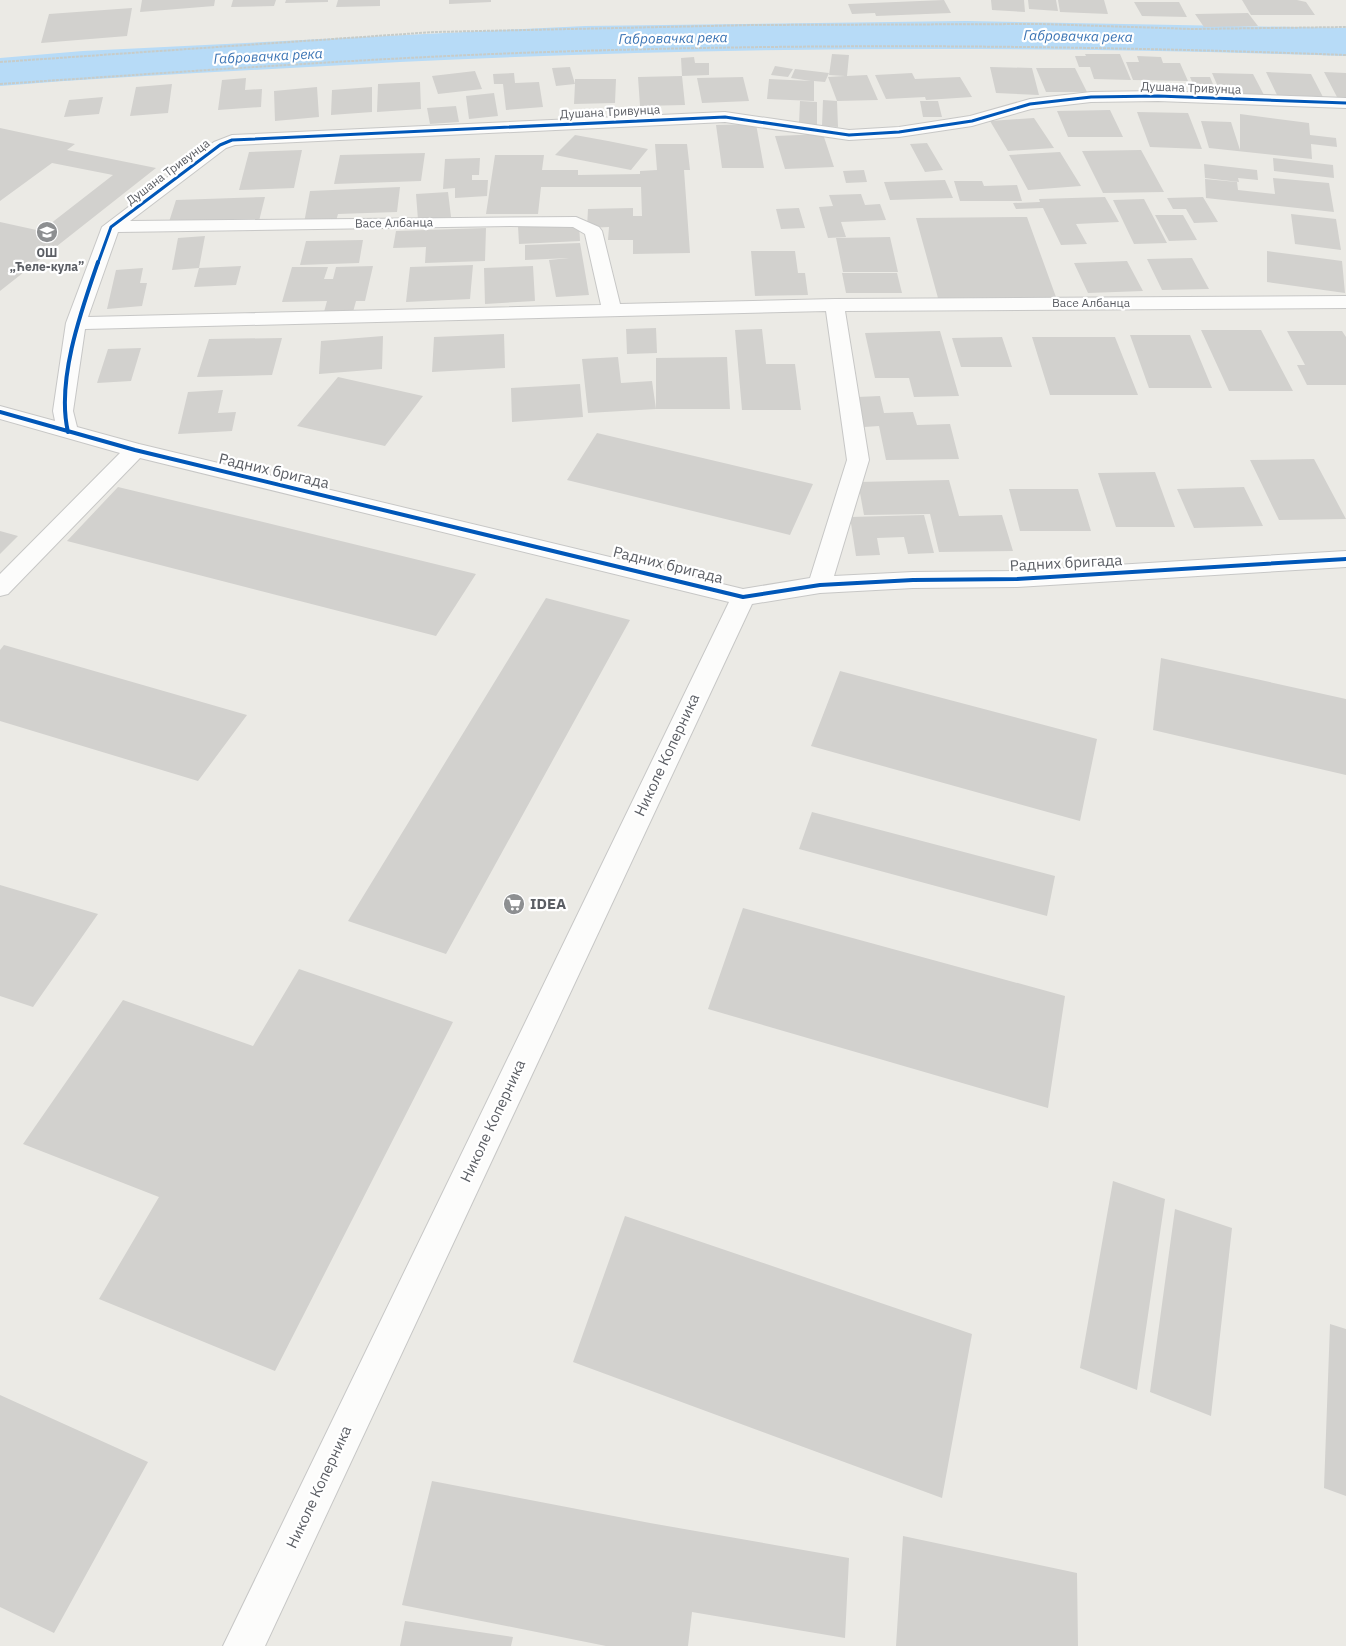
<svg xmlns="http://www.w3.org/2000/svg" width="1346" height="1646" font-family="'IBM Plex Sans',sans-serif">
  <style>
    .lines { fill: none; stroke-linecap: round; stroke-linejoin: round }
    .river { fill: #b7dbf7; fill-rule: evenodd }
    .building { fill: #d2d1ce }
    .minor-casing { stroke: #c7c7c6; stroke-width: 2 }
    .path { stroke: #c7ccc9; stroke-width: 2; stroke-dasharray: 3 1; stroke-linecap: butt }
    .minor { fill: #fcfcfb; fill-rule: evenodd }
    .cycleway-far1-casing { stroke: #fff; stroke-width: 5 }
    .cycleway-casing { stroke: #fff; stroke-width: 6 }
    .cycleway-far1 { stroke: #0057b8; stroke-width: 3 }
    .cycleway { stroke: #0057b8; stroke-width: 4 }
    .labels { text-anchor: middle; stroke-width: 4.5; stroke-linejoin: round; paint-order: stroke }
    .far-street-label { font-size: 12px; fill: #5b5e64; stroke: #fff }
    .far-poi-label { font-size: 12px; font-weight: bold; fill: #5b5e64; stroke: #fff }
    .far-water-label { font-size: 14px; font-style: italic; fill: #3b74b4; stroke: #fff }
    .street-label { font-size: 15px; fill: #5b5e64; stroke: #fff }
    .poi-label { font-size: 15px; font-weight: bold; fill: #5b5e64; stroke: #fff; text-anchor: start }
  </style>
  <rect width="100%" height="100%" fill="#ebeae5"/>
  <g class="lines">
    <path class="river" d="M 965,21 L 1346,28 L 1346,56 C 994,44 642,47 290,68 C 194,73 97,78 0,86 L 0,58 L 83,51 L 585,26 Z"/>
  </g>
  <path class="building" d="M 142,0 L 215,0 L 214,6 L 140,12 Z
    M 233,0 L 276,0 L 274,6 L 231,7 Z
    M 286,0 L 328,0 L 328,2 L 285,3 Z
    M 338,0 L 380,0 L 380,6 L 336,7 Z
    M 449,0 L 491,0 L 491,2 L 449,4 Z
    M 944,0 L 951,13 L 876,16 L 875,13 L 852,14 L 848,4 Z
    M 991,0 L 1024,0 L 1025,12 L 992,10 Z
    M 1028,0 L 1056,0 L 1058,11 L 1029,9 Z
    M 1058,0 L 1104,0 L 1108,14 L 1060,12 Z
    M 1242,0 L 1297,0 L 1306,2 L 1315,15 L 1251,15 Z
    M 1134,2 L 1179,2 L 1187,17 L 1142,16 Z
    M 132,8 L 127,36 L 41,43 L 49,14 Z
    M 1248,13 L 1258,26 L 1204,27 L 1195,14 Z
    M 832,54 L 849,55 L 847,76 L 867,75 L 878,100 L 837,101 L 838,127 L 822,126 L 823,100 L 837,101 L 828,77 L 845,76 L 829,75 Z
    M 1085,54 L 1120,54 L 1131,80 L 1094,79 L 1090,67 L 1079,67 L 1075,56 L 1086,56 Z
    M 1137,56 L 1161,57 L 1163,63 L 1180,63 L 1188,81 L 1133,80 L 1126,62 L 1139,62 Z
    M 694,57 L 695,63 L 709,63 L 709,75 L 682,76 L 681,58 Z
    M 775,66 L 793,69 L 788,77 L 771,75 Z
    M 570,67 L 575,84 L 575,79 L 616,79 L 615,103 L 574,104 L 575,84 L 556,86 L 552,68 Z
    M 990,67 L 1032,68 L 1039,95 L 996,93 Z
    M 1036,68 L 1075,68 L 1087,92 L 1046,92 Z
    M 795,69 L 829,73 L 825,82 L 814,81 L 814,101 L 767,99 L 769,79 L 811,81 L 791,78 Z
    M 475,71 L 482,89 L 438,94 L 432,76 Z
    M 1266,72 L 1311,74 L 1323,97 L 1277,95 Z
    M 1324,72 L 1346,73 L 1346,98 L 1337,97 Z
    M 514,73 L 515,83 L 539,82 L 543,107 L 506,110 L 503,84 L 494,84 L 493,74 Z
    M 912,73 L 915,79 L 960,77 L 972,97 L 926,100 L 925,97 L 886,99 L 875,75 Z
    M 1212,73 L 1253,74 L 1264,95 L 1221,94 Z
    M 682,76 L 685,105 L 640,106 L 638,77 Z
    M 743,77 L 749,101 L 702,103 L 697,78 Z
    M 1190,77 L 1210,77 L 1218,96 L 1198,96 Z
    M 246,78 L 245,90 L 262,89 L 261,107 L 218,110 L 222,80 Z
    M 420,82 L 421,109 L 377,112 L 378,84 Z
    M 172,84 L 168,113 L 130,116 L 136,87 Z
    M 317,87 L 319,117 L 275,121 L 274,91 Z
    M 372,87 L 372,112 L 331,115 L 332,90 Z
    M 494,93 L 498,116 L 469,119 L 466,96 Z
    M 103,97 L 99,114 L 64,117 L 69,100 Z
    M 800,101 L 817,102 L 817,125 L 799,124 Z
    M 920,101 L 938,101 L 942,117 L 923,117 Z
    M 456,106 L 459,122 L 430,124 L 427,108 Z
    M 1110,110 L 1123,137 L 1068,137 L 1057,111 Z
    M 1137,112 L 1188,113 L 1202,149 L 1150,147 Z
    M 1240,114 L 1309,123 L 1310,135 L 1336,138 L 1337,147 L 1311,144 L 1312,159 L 1209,148 L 1201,121 L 1231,122 L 1240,150 Z
    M 1034,118 L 1054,148 L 1008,151 L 990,121 Z
    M 756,124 L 764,168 L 722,168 L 716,125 Z
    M 0,128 L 75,144 L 67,150 L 156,168 L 0,291 L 0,222 L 41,231 L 113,175 L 52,163 L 0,201 Z
    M 823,134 L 834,167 L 785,169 L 775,136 Z
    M 575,135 L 608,141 L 648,149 L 631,170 L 555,155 Z
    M 927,143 L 943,170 L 925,172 L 910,144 Z
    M 655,144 L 687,144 L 690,170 L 684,170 L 690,253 L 633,254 L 633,240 L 608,240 L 609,227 L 587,228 L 588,209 L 633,208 L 633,216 L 642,216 L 641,187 L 541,187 L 538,214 L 486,214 L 495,155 L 544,155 L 542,170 L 578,170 L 578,175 L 640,174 L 640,171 L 657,170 Z
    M 302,150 L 294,188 L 239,190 L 249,152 Z
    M 1141,150 L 1164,192 L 1103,193 L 1082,151 Z
    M 1060,152 L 1081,186 L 1028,190 L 1009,155 Z
    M 425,153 L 421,181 L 334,184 L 340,155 Z
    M 480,158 L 479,175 L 472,175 L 472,180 L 488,180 L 487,196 L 455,198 L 455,188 L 443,189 L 445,159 Z
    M 1273,158 L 1333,165 L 1334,178 L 1274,171 Z
    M 1204,164 L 1257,170 L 1258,180 L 1238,178 L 1239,182 L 1205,178 Z
    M 864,170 L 867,182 L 846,183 L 843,171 Z
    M 1273,178 L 1329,183 L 1334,212 L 1206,198 L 1205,179 L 1237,182 L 1238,190 L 1275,194 Z
    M 945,180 L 953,198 L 890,200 L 884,182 Z
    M 954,181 L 982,181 L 984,186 L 1017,185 L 1022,201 L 960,201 Z
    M 400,187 L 397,212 L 338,214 L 336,221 L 304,223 L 310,191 Z
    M 448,192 L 451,217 L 418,220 L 416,194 Z
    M 861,194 L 865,205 L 880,204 L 886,220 L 841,222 L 846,237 L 828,238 L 819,207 L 833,206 L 829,195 Z
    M 265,197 L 259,221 L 168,225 L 176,200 Z
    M 1105,197 L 1119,222 L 1076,224 L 1087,244 L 1061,245 L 1043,208 L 1016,209 L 1013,203 L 1040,202 L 1039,199 Z
    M 1203,197 L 1218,222 L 1194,223 L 1186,209 L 1173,209 L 1167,198 Z
    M 1144,199 L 1167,243 L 1134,244 L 1113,200 Z
    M 799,208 L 805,228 L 781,229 L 776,209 Z
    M 1291,214 L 1336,219 L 1341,250 L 1295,244 Z
    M 1155,215 L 1183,215 L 1197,240 L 1169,241 Z
    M 1027,217 L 1056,297 L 938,298 L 916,218 Z
    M 579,223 L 580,241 L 519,244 L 518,226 Z
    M 486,228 L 485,261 L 425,263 L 426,247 L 393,248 L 396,231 Z
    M 205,236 L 199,268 L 172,270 L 178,238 Z
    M 890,237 L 898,272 L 843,272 L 836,238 Z
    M 363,240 L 359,263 L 300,265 L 306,241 Z
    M 580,243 L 589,295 L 556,297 L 549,260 L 569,258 L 525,260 L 525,245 Z
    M 751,251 L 795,251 L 798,273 L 805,273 L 808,295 L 755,296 Z
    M 1267,251 L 1342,261 L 1345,293 L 1267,282 Z
    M 1192,258 L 1209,289 L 1162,290 L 1147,259 Z
    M 1127,261 L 1143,291 L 1088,293 L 1074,263 Z
    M 473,265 L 470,299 L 406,302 L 410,267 Z
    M 241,266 L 236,285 L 194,287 L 199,268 Z
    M 373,266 L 365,301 L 356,301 L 353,312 L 324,312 L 327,301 L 282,302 L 292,267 L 328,267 L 324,279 L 333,279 L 336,267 Z
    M 533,266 L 535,301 L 485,304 L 484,268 Z
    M 143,268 L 140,283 L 147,283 L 142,306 L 107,309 L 116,270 Z
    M 842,273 L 897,273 L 902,293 L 846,293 Z
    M 656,328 L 657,353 L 627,354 L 626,329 Z
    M 762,329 L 766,364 L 795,364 L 801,410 L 742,410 L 735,330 Z
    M 1201,330 L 1261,330 L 1293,391 L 1229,391 Z
    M 940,331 L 959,396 L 914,397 L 909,378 L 875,378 L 865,333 Z
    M 1287,331 L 1342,331 L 1346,337 L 1346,385 L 1307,385 L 1297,365 L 1305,365 Z
    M 504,334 L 505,368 L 432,372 L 434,337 Z
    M 1130,335 L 1190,335 L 1212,388 L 1149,388 Z
    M 383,336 L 382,369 L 319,374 L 321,341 Z
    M 1002,337 L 1012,367 L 961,367 L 952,338 Z
    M 1032,337 L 1115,337 L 1138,395 L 1050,395 Z
    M 282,338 L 272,375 L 197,377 L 209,339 Z
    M 141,348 L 131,381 L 97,383 L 108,349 Z
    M 618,357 L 621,383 L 652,381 L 656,409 L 656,358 L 727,357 L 730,409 L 656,409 L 588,413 L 582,359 Z
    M 338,377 L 423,396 L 385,446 L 297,426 Z
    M 580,384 L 583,417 L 512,422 L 511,388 Z
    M 223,390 L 218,413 L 236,412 L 232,431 L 178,434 L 188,392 Z
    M 880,396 L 884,413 L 913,412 L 917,425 L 950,424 L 959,459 L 886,460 L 879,426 L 864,427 L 857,397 Z
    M 597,433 L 813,484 L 790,535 L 567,480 Z
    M 1314,459 L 1346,519 L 1279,520 L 1250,460 Z
    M 1155,472 L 1175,527 L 1116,527 L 1098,473 Z
    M 949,480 L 959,516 L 1002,515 L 1013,551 L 939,552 L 930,514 L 864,515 L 858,482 Z
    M 118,487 L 230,514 L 476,574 L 436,636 L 67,541 Z
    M 1244,487 L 1263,526 L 1194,528 L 1177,489 Z
    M 1009,489 L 1078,489 L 1091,531 L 1020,531 Z
    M 924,515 L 934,553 L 908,554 L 904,537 L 877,538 L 880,555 L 856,556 L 850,517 Z
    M 0,531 L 18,536 L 0,554 Z
    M 546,598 L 630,620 L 446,954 L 348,921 Z
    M 4,645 L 122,679 L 247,715 L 198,781 L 0,721 L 0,650 Z
    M 1161,658 L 1346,699 L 1346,775 L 1153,730 Z
    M 840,671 L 1097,739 L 1080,821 L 811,746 Z
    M 812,812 L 1055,876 L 1047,916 L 799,849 Z
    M 0,885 L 98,914 L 33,1007 L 0,996 Z
    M 743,908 L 1065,996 L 1048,1108 L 708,1009 Z
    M 299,969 L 453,1022 L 275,1371 L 99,1299 L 159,1197 L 23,1144 L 123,1000 L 253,1046 Z
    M 1113,1181 L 1165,1199 L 1137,1390 L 1080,1368 Z
    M 1175,1209 L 1232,1228 L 1211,1416 L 1150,1392 Z
    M 625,1216 L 972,1334 L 942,1498 L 573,1362 Z
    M 1330,1324 L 1346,1329 L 1346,1496 L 1324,1488 Z
    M 0,1395 L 148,1462 L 54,1633 L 0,1607 Z
    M 432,1481 L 650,1523 L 849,1558 L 845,1638 L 692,1612 L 688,1646 L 606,1646 L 402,1605 Z
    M 903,1536 L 1077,1573 L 1078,1646 L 896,1646 Z
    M 405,1621 L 513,1637 L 511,1646 L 400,1646 Z"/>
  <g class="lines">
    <g class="minor-casing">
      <path id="minor" d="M 1158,91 L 1346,98 L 1346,108 L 1158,101 L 1091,102 L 1031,109 L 972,126 L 899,137 L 849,140 L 725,122 L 235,145 L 226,148 L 130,221 L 576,217 L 599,227 L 602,231 L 620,304 L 835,299 L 1346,296 L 1346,308 L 845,311 L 869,460 L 834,576 L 913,572 L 1017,571 L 1346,551 L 1346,567 L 1017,587 L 913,588 L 820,593 L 752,604 L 265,1646 L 223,1646 L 729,602 L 140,458 L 8,594 L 0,596 L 0,574 L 120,453 L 0,419 L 0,406 L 55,421 L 53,411 L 66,323 L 102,227 L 214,142 L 232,135 L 725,112 L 849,130 L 899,127 L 970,116 L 1030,99 L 1091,92 ZM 510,226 L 573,227 L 585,234 L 601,305 L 88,317 L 118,232 ZM 826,311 L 847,460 L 810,578 L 743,589 L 139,444 L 77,427 L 73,411 L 85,329 Z"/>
    </g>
    <path class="path" d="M 0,62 L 434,32 L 754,25 L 1041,24 L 1193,29 L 1346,27
      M 0,84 C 182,72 365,58 547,52 C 814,43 1080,45 1346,55"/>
    <use href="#minor" class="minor"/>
    <g class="cycleway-far1-casing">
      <path id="cycleway-far1" d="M 98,263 L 111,227 L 220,145 L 232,140 L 725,117 L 849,135 L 899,132 L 972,121 L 1030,104 L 1091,97 L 1158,96 L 1346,103"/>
    </g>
    <g class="cycleway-casing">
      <path id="cycleway" d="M 0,412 L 135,450 L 743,597 L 820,585 L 913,580 L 1017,579 L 1346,559
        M 68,432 C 56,381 81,311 98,262"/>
    </g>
    <use href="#cycleway-far1" class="cycleway-far1"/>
    <use href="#cycleway" class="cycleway"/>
  </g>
  <defs>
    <g id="school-disc" transform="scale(1.125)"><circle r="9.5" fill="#8d8f91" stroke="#fff"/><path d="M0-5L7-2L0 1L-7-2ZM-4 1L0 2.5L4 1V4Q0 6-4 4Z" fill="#fff"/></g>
    <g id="supermarket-disc" transform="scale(1.125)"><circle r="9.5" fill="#8d8f91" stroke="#fff"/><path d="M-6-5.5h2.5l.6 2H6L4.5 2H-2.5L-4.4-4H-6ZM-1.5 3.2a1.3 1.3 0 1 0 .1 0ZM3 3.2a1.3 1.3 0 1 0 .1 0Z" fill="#fff"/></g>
  </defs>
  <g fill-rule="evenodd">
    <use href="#school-disc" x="47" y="232"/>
    <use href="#supermarket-disc" x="514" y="904"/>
  </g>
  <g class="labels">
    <g class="far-street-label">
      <text transform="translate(1191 88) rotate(2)" y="4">Душана Тривунца</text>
      <text transform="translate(610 112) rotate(-3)" y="4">Душана Тривунца</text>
      <text transform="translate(168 172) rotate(-37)" y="4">Душана Тривунца</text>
      <text transform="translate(394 223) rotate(-1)" y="4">Васе Албанца</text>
      <text x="1091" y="307">Васе Албанца</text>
    </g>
    <g class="far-poi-label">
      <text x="47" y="257">ОШ<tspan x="47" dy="14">„Ћеле-кула”</tspan></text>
    </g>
    <g class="far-water-label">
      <text transform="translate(1078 36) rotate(1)" y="5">Габровачка река</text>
      <text transform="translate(673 38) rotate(-1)" y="5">Габровачка река</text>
      <text transform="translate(268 56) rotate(-3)" y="5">Габровачка река</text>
    </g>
    <g class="street-label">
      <text transform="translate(274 471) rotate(13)" y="5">Радних бригада</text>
      <text transform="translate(1066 563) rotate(-3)" y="5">Радних бригада</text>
      <text transform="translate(668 565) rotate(14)" y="5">Радних бригада</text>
      <text transform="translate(667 755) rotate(-65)" y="5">Николе Коперника</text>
      <text transform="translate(493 1121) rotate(-65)" y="5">Николе Коперника</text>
      <text transform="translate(319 1487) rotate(-65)" y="5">Николе Коперника</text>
    </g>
    <g class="poi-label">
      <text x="530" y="909">IDEA</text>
    </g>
  </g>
</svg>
